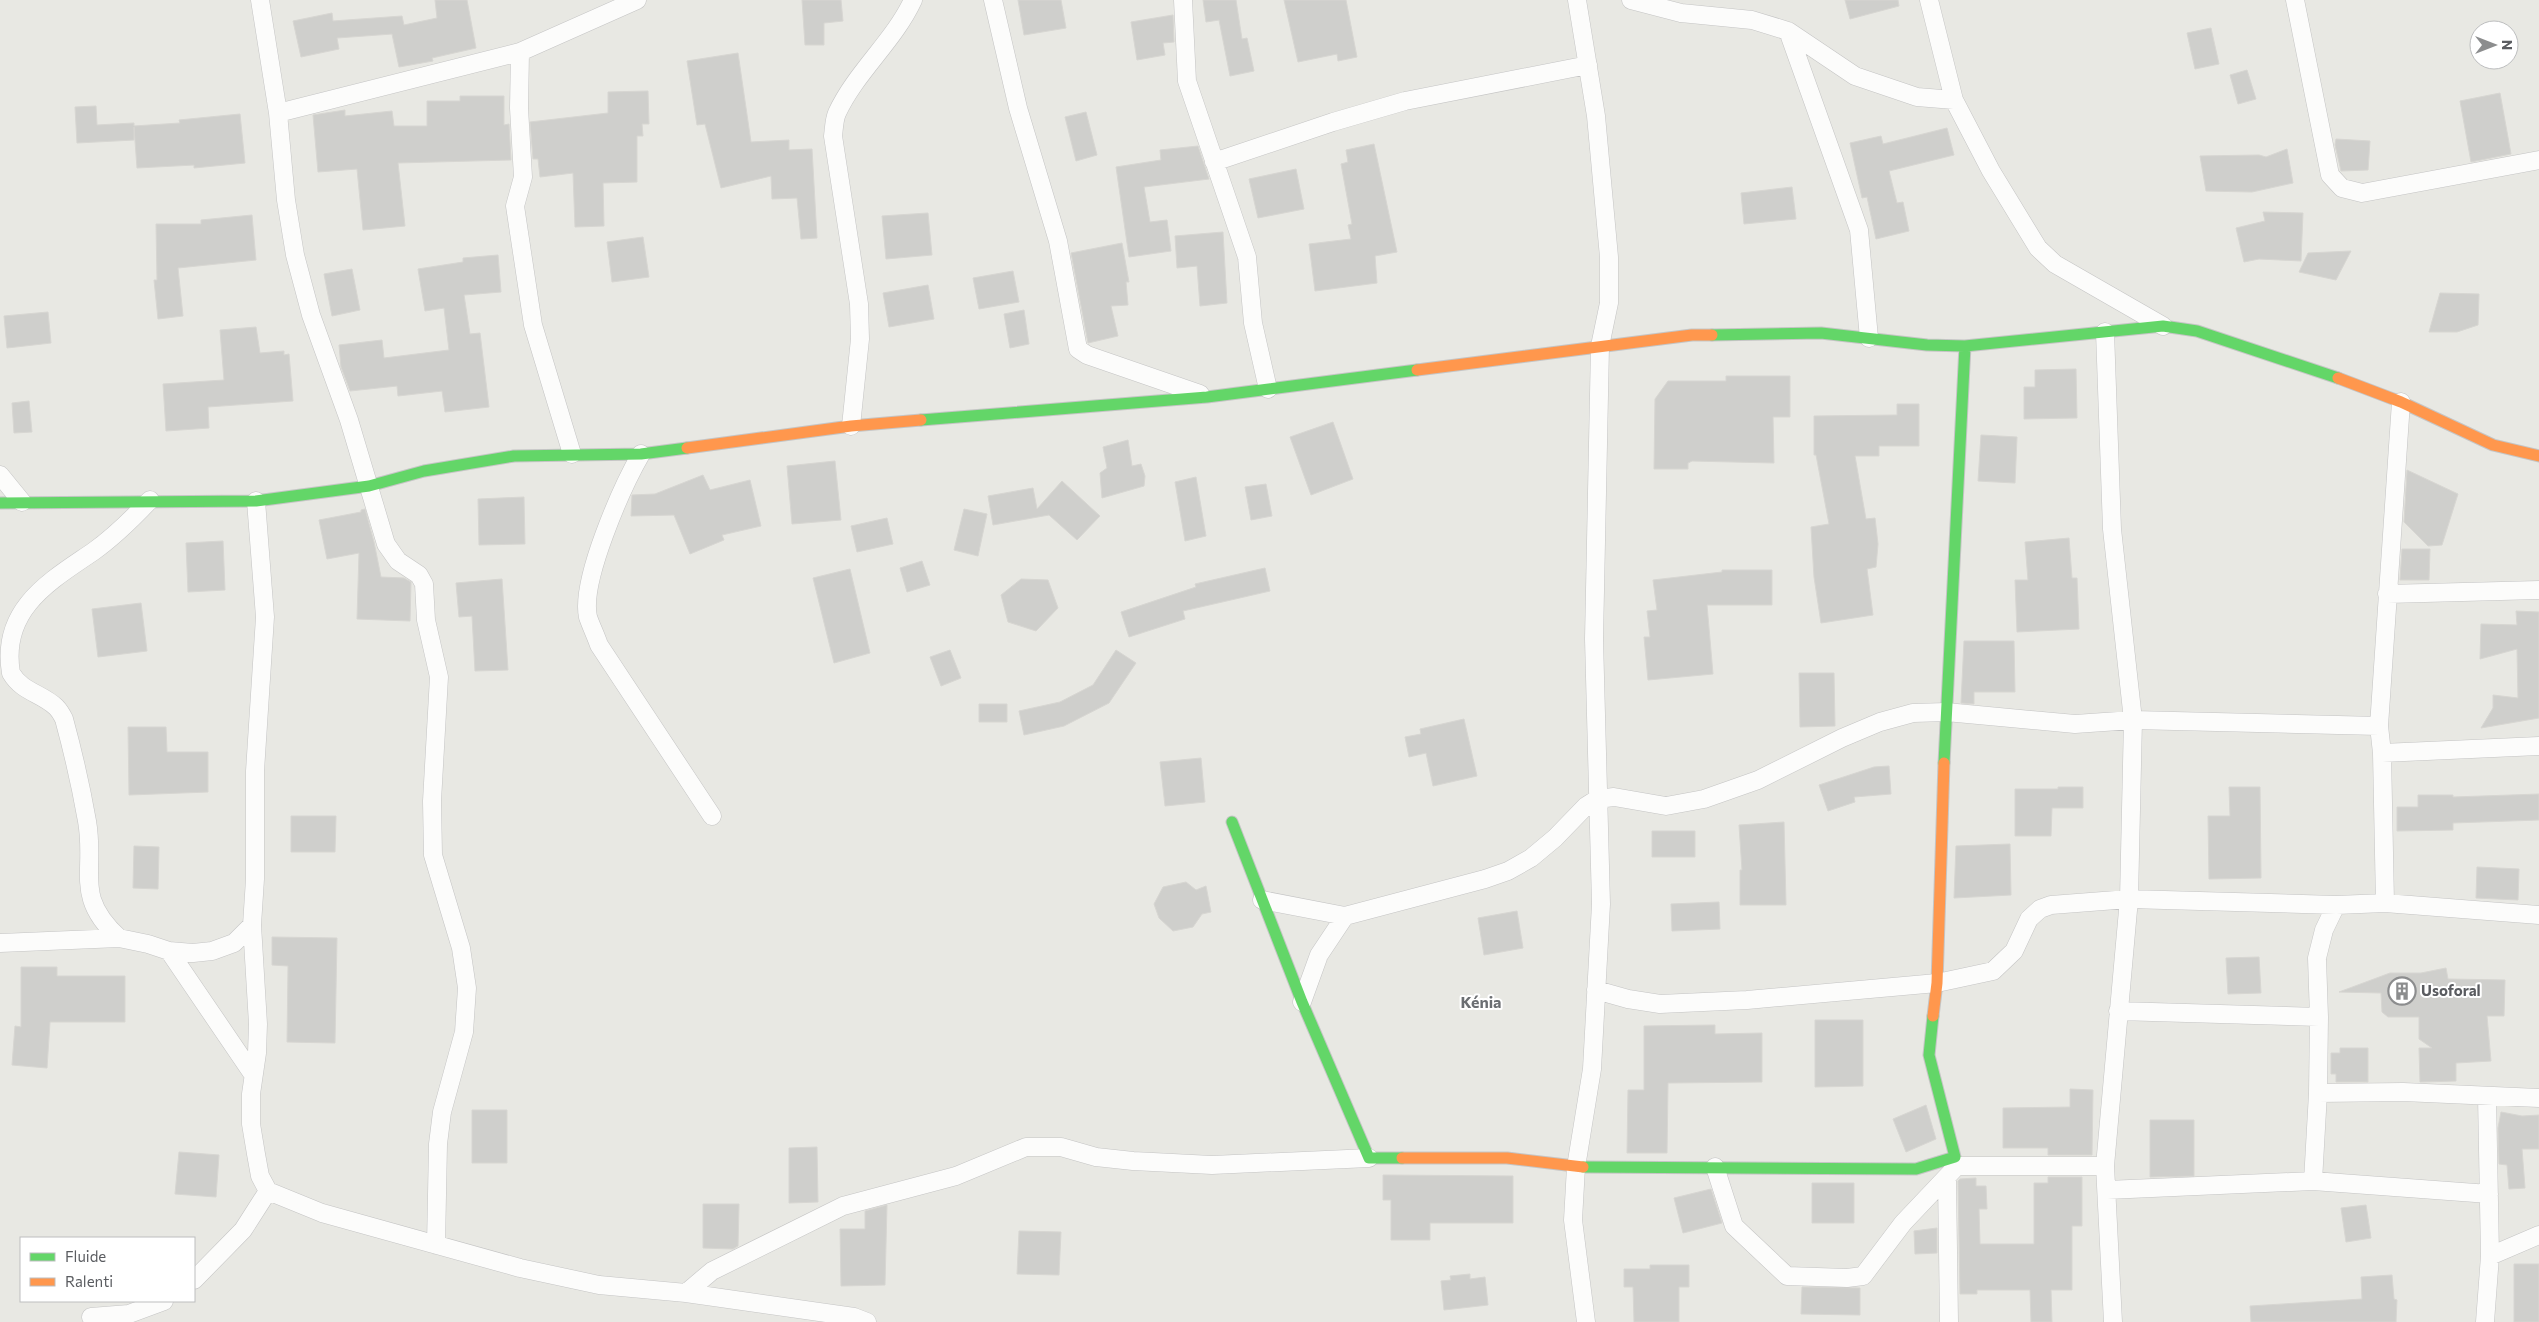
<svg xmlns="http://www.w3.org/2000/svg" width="2539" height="1322" font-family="Commissioner,sans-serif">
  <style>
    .building { fill: #cfcfcc; stroke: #d7d6d2 }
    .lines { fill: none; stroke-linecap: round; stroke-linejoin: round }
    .street-casing { stroke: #c4c4c4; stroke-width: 19 }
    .fast-casing { stroke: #c5c5c5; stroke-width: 13 }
    .slow-casing { stroke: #c5c5c5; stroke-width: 13 }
    .street { stroke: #fcfcfb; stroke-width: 18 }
    .fast { stroke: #63d668; stroke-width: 11 }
    .slow { stroke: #ff974d; stroke-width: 11 }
    .labels { text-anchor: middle; stroke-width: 4; stroke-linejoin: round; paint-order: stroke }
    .poi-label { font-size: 15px; font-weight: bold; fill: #5a5c60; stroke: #fff; text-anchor: start }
    .neighbourhood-label { font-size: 16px; font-weight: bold; fill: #6b6e72; stroke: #fff }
  </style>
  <rect width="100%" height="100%" fill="#e8e8e3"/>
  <path class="building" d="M 435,0 L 467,0 L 476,48 L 432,58 L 433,61 L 399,67 L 392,34 L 337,38 L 339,49 L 301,57 L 293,21 L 332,13 L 333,21 L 402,16 L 404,25 L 437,18 Z
    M 802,0 L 841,0 L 843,21 L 824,23 L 824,45 L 805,45 Z
    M 1018,0 L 1061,0 L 1066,28 L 1024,35 Z
    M 1203,0 L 1236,0 L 1242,39 L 1247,38 L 1254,71 L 1230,76 L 1219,20 L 1206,22 Z
    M 1284,0 L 1346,0 L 1357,57 L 1338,61 L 1337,54 L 1298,62 Z
    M 1845,0 L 1898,0 L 1899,6 L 1850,19 Z
    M 1173,15 L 1174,42 L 1163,43 L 1165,55 L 1137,60 L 1131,22 Z
    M 2211,28 L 2219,64 L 2195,69 L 2187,33 Z
    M 738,53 L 751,142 L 789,140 L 789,150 L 812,149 L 817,238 L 801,239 L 797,198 L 772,199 L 771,176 L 721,188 L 705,124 L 697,125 L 687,61 Z
    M 2247,70 L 2256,99 L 2238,104 L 2230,75 Z
    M 648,91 L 649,124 L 642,124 L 643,136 L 637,136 L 637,182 L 603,183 L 604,226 L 575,227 L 573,173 L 540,177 L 538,159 L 533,159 L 530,122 L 608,113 L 608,92 Z
    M 2500,93 L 2511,154 L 2471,162 L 2460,101 Z
    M 460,96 L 504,96 L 504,125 L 509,124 L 511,160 L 398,163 L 405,226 L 363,230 L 357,169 L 318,172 L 313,115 L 345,110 L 345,116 L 392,111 L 394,126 L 427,126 L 427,101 L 460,101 Z
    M 96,106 L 97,125 L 134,123 L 134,126 L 180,123 L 179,120 L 240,114 L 245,163 L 194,168 L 194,165 L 137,168 L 134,127 L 134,140 L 77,143 L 75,107 Z
    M 1086,112 L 1097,155 L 1076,161 L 1065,117 Z
    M 1947,128 L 1954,155 L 1889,171 L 1897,203 L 1903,202 L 1909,231 L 1876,239 L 1867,197 L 1862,198 L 1850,143 L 1881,136 L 1883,144 Z
    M 2336,139 L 2370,141 L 2368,170 L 2341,171 L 2335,145 Z
    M 1374,144 L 1397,252 L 1375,256 L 1377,283 L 1315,291 L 1309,244 L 1351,239 L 1348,225 L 1352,224 L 1341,164 L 1348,162 L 1346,150 Z
    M 1198,146 L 1209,179 L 1144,187 L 1150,222 L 1167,220 L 1171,251 L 1129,257 L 1116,167 L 1161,160 L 1160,150 Z
    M 2287,149 L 2293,183 L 2252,192 L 2206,191 L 2200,156 L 2259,155 L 2266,157 Z
    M 1296,169 L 1304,209 L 1258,218 L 1249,179 Z
    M 1792,187 L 1796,219 L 1744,224 L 1741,193 Z
    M 2263,212 L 2303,213 L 2301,261 L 2259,259 L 2244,262 L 2236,228 L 2265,221 Z
    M 928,213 L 932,255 L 886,259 L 882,216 Z
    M 252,215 L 256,260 L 178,268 L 183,316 L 158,319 L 154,280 L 157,280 L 156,224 L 201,224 L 201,220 Z
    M 1223,232 L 1227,303 L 1200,306 L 1197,266 L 1177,268 L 1175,236 Z
    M 643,237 L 649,277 L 612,282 L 607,242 Z
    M 1122,243 L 1129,282 L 1126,282 L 1128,305 L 1111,306 L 1118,336 L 1088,343 L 1071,253 Z
    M 2351,251 L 2336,280 L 2299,272 L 2308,253 Z
    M 498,255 L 501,292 L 464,295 L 470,334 L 480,333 L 489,407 L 445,412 L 442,391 L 398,396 L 397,386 L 350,391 L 341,367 L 339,345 L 382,340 L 384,358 L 449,350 L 444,308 L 425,311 L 418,269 L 463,262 L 463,258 Z
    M 352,269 L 360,310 L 332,316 L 324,274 Z
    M 1013,271 L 1019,302 L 979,309 L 973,278 Z
    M 928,285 L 934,319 L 889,327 L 883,293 Z
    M 2440,293 L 2479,294 L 2478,325 L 2457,332 L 2429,332 Z
    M 1024,310 L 1029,344 L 1010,348 L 1004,314 Z
    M 48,312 L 51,343 L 7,348 L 4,316 Z
    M 256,327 L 260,353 L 284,351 L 284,355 L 289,354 L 293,401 L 208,407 L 209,428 L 166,431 L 163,384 L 224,380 L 220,330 Z
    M 2076,369 L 2077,418 L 2024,419 L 2024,387 L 2035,387 L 2035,370 Z
    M 1726,376 L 1790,376 L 1790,417 L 1773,417 L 1774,463 L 1692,461 L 1688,463 L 1688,469 L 1654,469 L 1655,399 L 1668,381 L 1726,381 Z
    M 29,401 L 32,432 L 14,433 L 12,403 Z
    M 1897,404 L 1919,404 L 1919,446 L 1879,446 L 1879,456 L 1855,456 L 1866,519 L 1875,518 L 1878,544 L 1876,567 L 1867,569 L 1873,615 L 1821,623 L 1814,577 L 1811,527 L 1829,524 L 1816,455 L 1814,455 L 1814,416 L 1897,415 Z
    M 1333,422 L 1353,479 L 1311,495 L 1290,437 Z
    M 1981,435 L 2017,437 L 2015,483 L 1978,481 Z
    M 1128,440 L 1132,466 L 1141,464 L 1145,476 L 1144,486 L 1102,498 L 1100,473 L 1107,468 L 1103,447 Z
    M 835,461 L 841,520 L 792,524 L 787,466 Z
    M 2407,470 L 2458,494 L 2442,545 L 2428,546 L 2404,522 Z
    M 703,475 L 710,490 L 750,480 L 761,526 L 722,535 L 724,540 L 690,554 L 674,515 L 631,516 L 632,495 L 655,494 Z
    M 1196,477 L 1206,536 L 1185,541 L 1175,482 Z
    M 1062,481 L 1100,516 L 1077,540 L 1049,515 L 993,525 L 988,496 L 1033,488 L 1037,509 Z
    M 1266,484 L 1272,516 L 1251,520 L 1245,487 Z
    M 524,497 L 525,544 L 479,545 L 478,499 Z
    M 365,509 L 374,542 L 381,577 L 404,578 L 411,582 L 410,621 L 357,619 L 359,553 L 327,559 L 319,520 L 361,512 L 361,510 Z
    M 964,509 L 987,514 L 978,556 L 954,550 Z
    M 887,518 L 893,544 L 857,552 L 851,526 Z
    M 2069,538 L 2072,578 L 2077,578 L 2079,629 L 2017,632 L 2015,580 L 2028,580 L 2025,542 Z
    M 223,541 L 225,590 L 188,592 L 186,543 Z
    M 2402,549 L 2430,549 L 2429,580 L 2400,580 Z
    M 922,561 L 930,585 L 907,592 L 900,568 Z
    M 1265,568 L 1270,591 L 1183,611 L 1185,619 L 1129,637 L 1121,612 L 1196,587 L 1195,584 Z
    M 850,569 L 870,653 L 834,663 L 813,578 Z
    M 1722,570 L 1772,570 L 1772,605 L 1707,605 L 1713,674 L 1648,680 L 1644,637 L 1650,637 L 1647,611 L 1657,610 L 1653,580 L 1722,572 Z
    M 502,579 L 508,670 L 475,671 L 472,616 L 459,617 L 456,583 Z
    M 1021,579 L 1048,580 L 1058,608 L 1036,631 L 1008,622 L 1001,595 Z
    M 141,603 L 147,651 L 98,657 L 92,609 Z
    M 2516,611 L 2539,612 L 2539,718 L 2481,728 L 2493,708 L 2493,695 L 2518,698 L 2517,649 L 2480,659 L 2481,624 L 2517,625 Z
    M 1964,641 L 2014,641 L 2015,692 L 1974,692 L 1974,704 L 1961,703 Z
    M 950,650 L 961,678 L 941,686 L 930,657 Z
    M 1116,650 L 1136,663 L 1109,703 L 1064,726 L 1024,735 L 1019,711 L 1060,702 L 1093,685 Z
    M 1799,673 L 1834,673 L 1835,726 L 1800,727 Z
    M 979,704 L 1007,704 L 1007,722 L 979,722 Z
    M 1464,719 L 1477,776 L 1433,786 L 1426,753 L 1409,757 L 1405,737 L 1421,734 L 1420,729 Z
    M 128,727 L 166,727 L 167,752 L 208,752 L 208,792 L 129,795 Z
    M 1201,758 L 1205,802 L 1165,806 L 1160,762 Z
    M 1889,766 L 1891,794 L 1854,797 L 1855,802 L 1828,811 L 1819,785 L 1874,767 Z
    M 2058,787 L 2083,787 L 2083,808 L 2052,808 L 2051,836 L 2015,836 L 2015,789 L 2058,789 Z
    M 2229,787 L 2260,787 L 2261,878 L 2209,879 L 2208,816 L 2230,816 Z
    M 2539,794 L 2539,820 L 2453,823 L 2453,830 L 2397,831 L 2397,807 L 2418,807 L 2418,795 L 2453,795 L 2453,797 Z
    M 291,816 L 336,816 L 335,852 L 291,852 Z
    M 1784,822 L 1786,905 L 1740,905 L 1740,870 L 1742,870 L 1739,825 Z
    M 1652,831 L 1695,831 L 1695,857 L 1652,857 Z
    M 2010,844 L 2011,895 L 1954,898 L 1956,846 Z
    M 134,846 L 159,847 L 158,889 L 133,888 Z
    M 2477,867 L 2519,869 L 2518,900 L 2476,898 Z
    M 1186,882 L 1196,890 L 1206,886 L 1211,912 L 1202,914 L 1193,927 L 1173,931 L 1159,918 L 1154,904 L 1163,887 Z
    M 1719,902 L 1720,929 L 1672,931 L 1671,904 Z
    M 1517,911 L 1523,948 L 1484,955 L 1478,918 Z
    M 272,937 L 337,938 L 335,1043 L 287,1042 L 288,966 L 272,965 Z
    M 2259,957 L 2261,993 L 2228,994 L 2226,958 Z
    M 21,967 L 57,967 L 57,976 L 125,976 L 125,1022 L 50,1022 L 47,1068 L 12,1065 L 15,1026 L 21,1027 Z
    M 2446,968 L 2448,979 L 2505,980 L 2504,1016 L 2487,1016 L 2491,1061 L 2456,1063 L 2456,1081 L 2420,1082 L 2419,1048 L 2432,1048 L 2419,1039 L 2419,1017 L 2388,1017 L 2382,1012 L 2381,993 L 2339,992 L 2390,973 L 2421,973 Z
    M 1815,1020 L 1863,1020 L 1863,1086 L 1815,1087 Z
    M 1715,1025 L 1715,1034 L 1762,1033 L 1762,1082 L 1668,1083 L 1667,1153 L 1627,1153 L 1628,1090 L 1644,1090 L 1644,1026 Z
    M 2340,1048 L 2368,1048 L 2368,1082 L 2336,1082 L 2336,1074 L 2331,1074 L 2331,1053 L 2340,1053 Z
    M 2070,1089 L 2093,1090 L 2092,1155 L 2048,1155 L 2048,1148 L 2003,1148 L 2003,1108 L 2070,1107 Z
    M 1926,1105 L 1936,1139 L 1906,1152 L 1893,1119 Z
    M 472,1110 L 507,1110 L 507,1163 L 472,1163 Z
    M 2501,1112 L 2522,1116 L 2539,1115 L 2539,1149 L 2522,1149 L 2525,1188 L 2509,1189 L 2507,1165 L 2499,1164 L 2498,1128 Z
    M 2150,1120 L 2194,1120 L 2194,1176 L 2150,1177 Z
    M 817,1147 L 818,1202 L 789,1203 L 789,1148 Z
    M 179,1152 L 219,1155 L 216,1197 L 175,1194 Z
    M 1383,1175 L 1513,1176 L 1513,1223 L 1430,1223 L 1430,1240 L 1391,1240 L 1391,1200 L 1383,1200 Z
    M 2048,1177 L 2082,1177 L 2082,1226 L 2072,1226 L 2072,1290 L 2051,1290 L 2052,1322 L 2031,1322 L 2030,1290 L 1977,1290 L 1977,1294 L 1960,1294 L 1958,1181 L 1960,1179 L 1976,1178 L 1976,1186 L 1986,1186 L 1987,1209 L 1979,1209 L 1980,1244 L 2034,1244 L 2034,1183 L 2048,1183 Z
    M 1812,1183 L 1854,1183 L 1854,1223 L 1812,1223 Z
    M 1711,1189 L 1722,1223 L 1683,1233 L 1674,1198 Z
    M 703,1204 L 739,1204 L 738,1246 L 733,1249 L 703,1248 Z
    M 887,1205 L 885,1285 L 841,1286 L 840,1229 L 865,1229 L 865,1211 Z
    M 2366,1205 L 2371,1238 L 2346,1242 L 2341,1208 Z
    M 1937,1228 L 1937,1253 L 1915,1254 L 1914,1231 Z
    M 1019,1231 L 1061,1232 L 1059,1275 L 1017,1274 Z
    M 2514,1264 L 2539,1264 L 2539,1322 L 2514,1322 Z
    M 1650,1265 L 1689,1265 L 1689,1287 L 1679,1287 L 1679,1322 L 1634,1322 L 1633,1287 L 1624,1287 L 1624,1269 L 1650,1269 Z
    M 1470,1274 L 1470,1279 L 1485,1277 L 1488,1305 L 1444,1310 L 1441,1281 L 1451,1280 L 1450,1276 Z
    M 2392,1275 L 2394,1299 L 2397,1300 L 2396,1322 L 2251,1322 L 2250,1306 L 2362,1299 L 2361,1277 Z
    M 1802,1287 L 1860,1288 L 1860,1315 L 1801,1314 Z"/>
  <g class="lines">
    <g class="street-casing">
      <path id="street" d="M 260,0 L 278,113 L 286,200 L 295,255 L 311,315 L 349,420 L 386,544 L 398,561 L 419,575 L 424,584 L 426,620 L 439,677 L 432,801 L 433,855 L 461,948 L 467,988 L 464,1032 L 442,1112 L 438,1144 L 436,1245
        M 993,0 L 1018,108 L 1058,241 L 1078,349 L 1087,355 L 1200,394
        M 1183,0 L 1187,81 L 1247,257 L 1253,323 L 1268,389
        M 1577,0 L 1596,116 L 1609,257 L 1609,303 L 1600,346 L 1594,639 L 1601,904 L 1592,1069 L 1576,1167 L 1573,1220 L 1586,1322
        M 1631,0 L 1681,13 L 1752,20 L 1788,31 L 1855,76 L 1917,97 L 1954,100
        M 1929,0 L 1954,100 L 1991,171 L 2038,248 L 2055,264 L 2163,326
        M 2295,0 L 2330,175 L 2342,188 L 2362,193 L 2539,160
        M 1788,31 L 1859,230 L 1869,338
        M 520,52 L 519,108 L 523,177 L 515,206 L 533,325 L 572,454
        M 278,113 L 520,52 L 637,0
        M 1214,162 L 1333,122 L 1405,101 L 1588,65
        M 2105,332 L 2112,529 L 2133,720 L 2129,899 L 2105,1166 L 2113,1322
        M 2401,402 L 2379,726 L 2382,753 L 2539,746
        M 851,426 L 860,339 L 859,304 L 833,136 C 834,129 834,120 837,113 C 856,72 894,41 913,0
        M 641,454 C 622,487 580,581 588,617 C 591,626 596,636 599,645 L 712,816
        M 0,475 L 22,502
        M 2387,594 L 2539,590
        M 1262,900 L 1345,916 L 1485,879 L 1508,871 L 1531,858 L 1555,838 L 1586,806 L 1597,799 L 1614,797 L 1666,806 L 1704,799 L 1758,780 L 1842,738 L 1880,722 L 1913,713 L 1946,712 L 2075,724 L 2133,720 L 2379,726
        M 2385,903 L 2539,915
        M 119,938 C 73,896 96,872 87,821 C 81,787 73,752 64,719 C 62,715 59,710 56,707 C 41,693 22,692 11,673 C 0,608 52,580 94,551 C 115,536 132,519 150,500
        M 0,943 L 119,938 L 148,944 L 169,951 L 193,953 L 212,951 L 234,943 L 252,925
        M 169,951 L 252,1073
        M 1596,990 L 1628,999 L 1660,1004 L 1747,1000 L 1937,983 L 1993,971 L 2014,951 L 2029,919 L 2040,909 L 2051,905 L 2129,899 L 2336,905
        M 1302,1002 L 1319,955 L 1345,916
        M 2118,1011 L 2319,1017
        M 2318,1093 L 2319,1017 L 2317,958 L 2324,930 L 2336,905 L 2385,903 L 2382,753
        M 1715,1167 L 1734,1226 L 1787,1276 L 1847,1278 L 1863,1276 L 1903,1223 L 1957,1166 L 2105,1166
        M 1947,1179 L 1949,1322
        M 2313,1181 L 2489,1194
        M 2107,1190 L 2313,1181 L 2318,1093 L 2403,1092 L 2539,1098
        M 268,1191 L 322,1213 L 520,1268 L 599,1285 L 686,1293 L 854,1317 L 867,1322
        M 2490,1256 L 2539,1235
        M 194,1280 L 243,1230 L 268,1191 L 260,1176 L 256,1154 L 251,1124 L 251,1094 L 257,1053 L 258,1024 L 252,925 L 255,879 L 255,771 L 265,617 L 256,501
        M 686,1293 L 712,1271 L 843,1206 L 956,1176 L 1026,1147 L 1061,1147 L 1096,1157 L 1133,1161 L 1212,1165 L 1369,1158
        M 91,1317 L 129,1314 L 164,1301
        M 2485,1322 L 2490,1256 L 2487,1096"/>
    </g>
    <g class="fast-casing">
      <path id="fast" d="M 1712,335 L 1821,333 L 1927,345 L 1965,346 L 2163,326 L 2197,331 L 2338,378
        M 921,420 L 1207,397 L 1417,370
        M 0,503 L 256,501 L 369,486 L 424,471 L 514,456 L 641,454 L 687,448
        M 1944,763 L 1965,346
        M 1232,822 L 1302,1002 L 1369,1158 L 1402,1158
        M 1583,1167 L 1916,1169 L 1955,1157 L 1929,1055 L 1933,1016"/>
    </g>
    <g class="slow-casing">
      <path id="slow" d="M 1417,370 L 1692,335 L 1712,335
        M 2338,378 L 2401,402 L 2493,445 L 2539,456
        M 687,448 L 851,426 L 921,420
        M 1933,1016 L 1937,983 L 1944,763
        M 1402,1158 L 1507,1158 L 1583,1167"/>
    </g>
    <use href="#street" class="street"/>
    <use href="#fast" class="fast"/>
    <use href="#slow" class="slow"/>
  </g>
  <defs>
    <g id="building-ring" transform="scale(1.4375)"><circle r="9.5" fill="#fff" stroke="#8c8d8e" stroke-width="1.5"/><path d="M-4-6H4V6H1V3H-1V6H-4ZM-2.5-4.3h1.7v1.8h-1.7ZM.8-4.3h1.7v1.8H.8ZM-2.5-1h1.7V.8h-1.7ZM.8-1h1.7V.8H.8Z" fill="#8c8d8e"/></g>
  </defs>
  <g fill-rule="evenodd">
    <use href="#building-ring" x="2402" y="991"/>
  </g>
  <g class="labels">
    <g class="poi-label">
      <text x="2421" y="996">Usoforal</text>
    </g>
    <g class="neighbourhood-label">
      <text x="1481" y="1008">Kénia</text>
    </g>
  </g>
  <rect x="20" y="1237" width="175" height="65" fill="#ffffff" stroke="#bdbebf"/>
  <rect x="30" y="1253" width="25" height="8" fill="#63d668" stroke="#bdbebf"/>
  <text x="65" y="1262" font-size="15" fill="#5a5c60">Fluide</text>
  <rect x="30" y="1278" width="25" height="8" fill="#ff974d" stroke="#bdbebf"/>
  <text x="65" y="1287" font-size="15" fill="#5a5c60">Ralenti</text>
  <g transform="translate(2494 45) rotate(90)"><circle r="24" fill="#ffffff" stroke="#bdbebf"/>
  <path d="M0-4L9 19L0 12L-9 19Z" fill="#8c8d8e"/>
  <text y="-8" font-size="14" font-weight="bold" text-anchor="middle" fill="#5a5c60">N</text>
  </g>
</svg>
